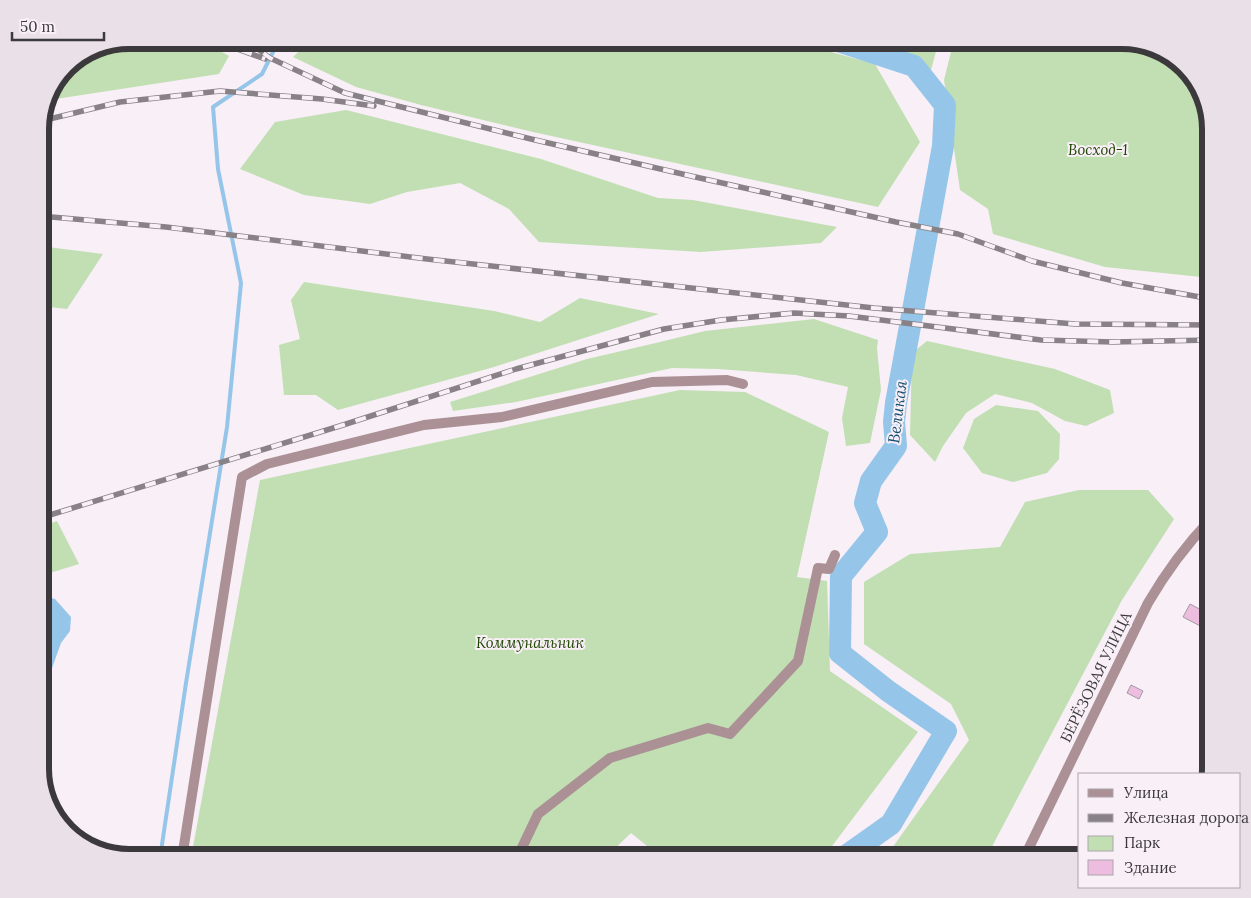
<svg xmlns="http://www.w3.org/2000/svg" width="1251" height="898" font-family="Lora,serif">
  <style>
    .green { fill: #c1dfb3 }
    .water { fill: #95c6e9 }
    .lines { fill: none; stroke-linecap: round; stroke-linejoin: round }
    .stream { stroke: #95c6e9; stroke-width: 4 }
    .river { stroke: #95c6e9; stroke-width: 22 }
    .building { fill: #edbde0; stroke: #a39aa0 }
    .street { stroke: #ab9195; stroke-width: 10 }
    .rail-casing { stroke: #888287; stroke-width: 5.5 }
    .rail { stroke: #f8eff7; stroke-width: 4; stroke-dasharray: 11; stroke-linecap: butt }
    .labels { text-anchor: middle; stroke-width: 4; stroke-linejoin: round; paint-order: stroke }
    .park-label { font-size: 15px; font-style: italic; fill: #1f4502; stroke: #f8eff7 }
    .street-label { font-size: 15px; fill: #3c393c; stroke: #f8eff7 }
    .water-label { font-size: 16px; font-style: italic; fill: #144e70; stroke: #f8eff7 }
    .rim { fill: none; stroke: #3c393c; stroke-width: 6 }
  </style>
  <rect width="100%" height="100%" fill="#f8eff7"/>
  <path class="green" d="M 129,40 L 201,40 L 229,56 L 219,74 L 49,100 L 45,103 L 49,90 L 70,62 Z
    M 311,40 L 787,40 L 875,64 L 920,142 L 878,207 L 533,132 L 421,105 L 356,87 L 293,57 Z
    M 860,40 L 939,40 L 931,70 Z
    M 954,40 L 1122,40 L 1176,58 L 1202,89 L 1211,129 L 1211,278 L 1105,267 L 993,234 L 988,209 L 960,190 L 944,80 Z
    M 346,110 L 541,159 L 658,198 L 693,200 L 837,227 L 821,243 L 701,252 L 539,242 L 509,209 L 460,183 L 407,192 L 370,204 L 304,195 L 240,169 L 275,122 Z
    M 40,246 L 103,254 L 67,309 L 40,306 Z
    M 304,282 L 494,311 L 540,322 L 580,298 L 659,314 L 494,367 L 338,410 L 316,395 L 284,395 L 279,345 L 300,339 L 291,300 Z
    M 814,319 L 878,340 L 877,348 L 881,390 L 870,443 L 846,446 L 842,418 L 848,387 L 796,375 L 718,369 L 672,368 L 516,402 L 453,411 L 450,402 L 587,359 L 660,342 L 705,331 Z
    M 927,341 L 1055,369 L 1110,390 L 1114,413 L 1086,426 L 1065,421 L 1032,403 L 995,394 L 966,413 L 943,446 L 935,462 L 910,435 L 912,353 Z
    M 680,390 L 745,392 L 829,432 L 797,577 L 827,581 L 830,671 L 918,732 L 823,858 L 662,858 L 631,833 L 605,858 L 191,858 L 260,480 Z
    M 996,405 L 1038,411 L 1060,434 L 1059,459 L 1047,473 L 1013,482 L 982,473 L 963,448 L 974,419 Z
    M 1079,490 L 1148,490 L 1174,519 L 1122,600 L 986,858 L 885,858 L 969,740 L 951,704 L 864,644 L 864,582 L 910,554 L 1000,547 L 1025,502 Z
    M 57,521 L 79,564 L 40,576 L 40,527 Z"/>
  <path class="water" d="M 40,595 L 55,599 L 71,617 L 70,631 L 61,643 L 47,682 L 40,681 Z"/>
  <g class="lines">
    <path class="stream" d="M 160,858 L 186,683 L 227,427 L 241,283 L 218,169 L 213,107 L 262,74 L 279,40"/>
    <path class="river" d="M 835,40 L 914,66 L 945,105 L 943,146 L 896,403 L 894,422 L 896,446 L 871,481 L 865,503 L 877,532 L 841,576 L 840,653 L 888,691 L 946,731 L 891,824 L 843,858"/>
  </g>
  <path class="building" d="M 1190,604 L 1211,615 L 1211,621 L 1206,629 L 1183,617 Z
    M 1131,685 L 1143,691 L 1139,699 L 1127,693 Z"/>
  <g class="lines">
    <path class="street" d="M 182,858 L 242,477 L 267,464 L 424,425 L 502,417 L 652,382 L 727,380 L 743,384
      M 517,858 L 538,814 L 610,758 L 708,728 L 730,734 L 798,661 L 818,568 L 829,569 L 835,555
      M 1024,858 L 1148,603 C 1166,572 1186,545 1211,519"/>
    <g class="rail-casing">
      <path id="rail" d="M 222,40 L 240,50 L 265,59
        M 246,40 L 270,58 L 345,93 L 531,139 L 691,176 L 896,222 L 958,234 L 1032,261 L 1122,283 L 1211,299
        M 41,121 L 120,102 L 220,91 L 322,99 L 374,106
        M 40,216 L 166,227 L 427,259 L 874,308 L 1075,324 L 1211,325
        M 40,518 L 343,425 L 516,369 L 664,329 L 721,320 L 794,313 L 849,316 L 1041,340 L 1113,342 L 1211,340"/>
    </g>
    <use href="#rail" class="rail"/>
  </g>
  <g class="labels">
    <g class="park-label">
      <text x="1098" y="155">Восход-1</text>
      <text x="530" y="648">Коммунальник</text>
    </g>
    <g class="street-label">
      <text transform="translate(1096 677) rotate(-64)" y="5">БЕРЁЗОВАЯ УЛИЦА</text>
    </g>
    <g class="water-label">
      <text transform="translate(897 412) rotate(-83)" y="6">Великая</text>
    </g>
  </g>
  <path d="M0 0H1251V898H0ZM129 49H1122A80 80 0 0 1 1202 129V769A80 80 0 0 1 1122 849H129A80 80 0 0 1 49 769V129A80 80 0 0 1 129 49Z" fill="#e9e0e8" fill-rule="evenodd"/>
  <path class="rim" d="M129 49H1122A80 80 0 0 1 1202 129V769A80 80 0 0 1 1122 849H129A80 80 0 0 1 49 769V129A80 80 0 0 1 129 49Z"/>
  <rect x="1078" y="773" width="162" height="115" fill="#f8eff7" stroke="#ada6ac"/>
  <rect x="1088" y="789" width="25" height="8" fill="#ab9195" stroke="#ada6ac"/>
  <text x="1124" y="798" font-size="15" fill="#3c393c">Улица</text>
  <rect x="1088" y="814" width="25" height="8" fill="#888287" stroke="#ada6ac"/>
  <text x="1124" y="823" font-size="15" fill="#3c393c">Железная дорога</text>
  <rect x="1088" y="836" width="25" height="15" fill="#c1dfb3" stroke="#ada6ac"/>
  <text x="1124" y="848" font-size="15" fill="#3c393c">Парк</text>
  <rect x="1088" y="860" width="25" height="15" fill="#edbde0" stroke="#ada6ac"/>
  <text x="1124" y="873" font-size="15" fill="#3c393c">Здание</text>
  <path d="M12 32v8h92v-8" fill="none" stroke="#3c393c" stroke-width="2.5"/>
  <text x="20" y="32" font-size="15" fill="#3c393c" stroke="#f8eff7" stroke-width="4" paint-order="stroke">50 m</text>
</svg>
